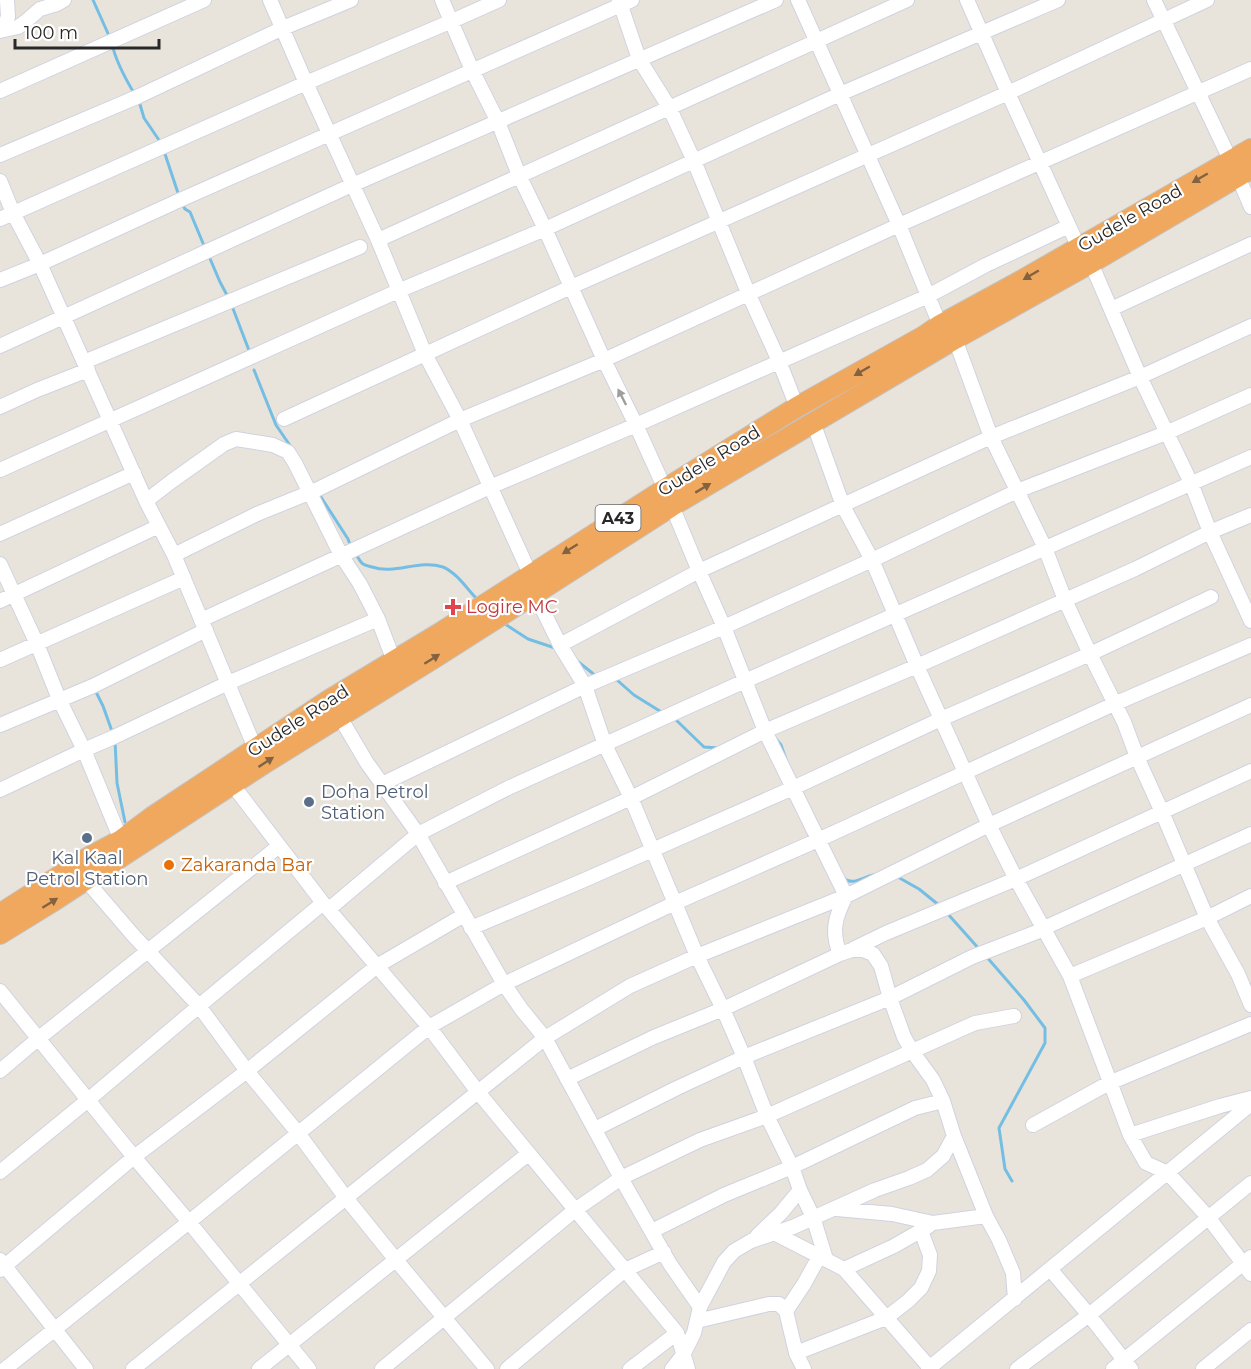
<svg xmlns="http://www.w3.org/2000/svg" width="1251" height="1369" font-family="Montserrat,sans-serif">
  <style>
    .lines { fill: none; stroke-linecap: round; stroke-linejoin: round }
    .stream { stroke: #75bee3; stroke-width: 3 }
    .minor-casing { stroke: #d0d2e0; stroke-width: 16 }
    .highway-casing { stroke: #c3c3c3; stroke-width: 22 }
    .minor { stroke: #fff; stroke-width: 14 }
    .highway { stroke: #f0a85f; stroke-width: 20 }
    .oneway { fill: #826241 }
    .oneway2 { fill: #9e9e9e }
    .health-dot { fill: #e0444e; stroke: #fff; stroke-width: 2 }
    .service-dot { fill: #5c6f8a; stroke: #fff; stroke-width: 2 }
    .food-dot { fill: #e8710a; stroke: #fff; stroke-width: 2 }
    .labels { text-anchor: middle; stroke-width: 4.5; stroke-linejoin: round; paint-order: stroke }
    .shield { fill: #fff; stroke: #686868; stroke-width: 1.5 }
    .shield-label { font-size: 16px; font-weight: bold; fill: #282828 }
    .street-label { font-size: 18px; fill: #282828; stroke: #fff }
    .health-label { font-size: 18px; fill: #be3a42; stroke: #fff; text-anchor: start }
    .service-label { font-size: 18px; fill: #4e5e75; stroke: #fff; text-anchor: start }
    .food-label { font-size: 18px; fill: #c56008; stroke: #fff; text-anchor: start }
  </style>
  <rect width="100%" height="100%" fill="#e9e4db"/>
  <g class="lines">
    <path class="stream" d="M 93,0 L 110,38
      M 112,44 C 116,62 125,78 134,93
      M 139,101 L 144,118 L 161,143
      M 164,151 L 179,196
      M 181,202 L 185,209 L 190,212 L 205,248
      M 208,254 L 220,282 L 228,297
      M 232,306 L 250,353
      M 254,370 L 276,425 L 291,447
      M 319,494 L 348,539 L 351,547
      M 355,552 C 357,556 360,562 363,564 C 366,566 369,566 372,567 C 396,575 418,559 443,567 C 457,573 467,589 477,599
      M 502,622 L 528,639 L 558,649
      M 576,660 L 596,676
      M 614,680 L 617,680 L 634,695 L 663,713
      M 95,690 L 103,706 L 113,734
      M 674,718 L 704,747 L 719,748
      M 776,739 L 781,745 L 788,765
      M 115,740 L 117,783 L 125,822
      M 896,876 L 919,889 L 940,906
      M 843,878 C 854,887 865,875 878,874
      M 947,913 L 980,950
      M 985,955 L 1024,1000 L 1045,1028 L 1045,1043 L 999,1128 L 1005,1169 L 1012,1181"/>
    <g class="minor-casing">
      <path id="minor" d="M 270,0 L 306,83 L 378,240 L 425,354 L 460,420 L 530,574
        M 442,0 L 472,70 L 498,122 L 519,175 L 545,229 L 604,360 L 636,425 L 665,489
        M 619,0 L 639,59 L 669,107 L 694,161 L 749,295 L 779,361 L 797,407
        M 798,0 L 899,225 L 940,325
        M 967,0 L 1008,93 L 1079,248
        M 1154,0 L 1238,176 L 1251,207
        M 2,30 L 8,17 L 7,0
        M 0,31 L 18,27 L 25,22 L 40,9 L 57,4 L 64,0
        M 0,91 L 204,0
        M 0,155 L 137,97 L 283,28 L 351,0
        M 0,181 L 13,213 L 40,264 L 146,501 L 174,555 L 255,748
        M 0,219 L 306,83 L 452,21 L 499,0
        M 378,240 L 907,0
        M 1091,263 L 1140,377 L 1191,483 L 1210,532 L 1251,621
        M 0,280 L 40,264 L 180,200 L 632,0
        M 1111,309 L 1251,244
        M 955,339 L 991,437 L 1045,548 L 1065,600 L 1090,654 L 1124,722 L 1137,757 L 1162,812 L 1207,918 L 1238,974 L 1251,1005
        M 0,346 L 352,185 L 776,0
        M 84,362 L 360,247
        M 0,407 L 37,390 L 88,370
        M 284,419 L 571,287 L 1008,93 L 1207,0
        M 813,422 L 843,506 L 872,560 L 917,666 L 989,825 L 1016,879 L 1070,976 L 1130,1135 L 1146,1163 L 1168,1173 L 1208,1217 L 1251,1274
        M 0,470 L 398,291 L 545,229 L 840,94 L 1058,0
        M 146,501 L 172,481 L 224,444 L 236,439 L 273,445 L 288,452 L 295,463 L 341,555 L 360,584 L 378,619 L 394,661
        M 672,506 L 699,571 L 724,627 L 765,731 L 846,896 C 835,917 831,932 840,954
        M 0,534 L 134,473
        M 174,555 L 257,514 L 316,490 L 460,420 L 604,360 L 899,225 L 1251,69
        M 0,564 L 37,644 L 59,699 L 84,750 L 121,840
        M 535,594 L 560,645 L 585,686 L 605,745 L 631,798 L 697,956 L 723,1009 L 744,1057 L 767,1116 L 792,1167 L 800,1190 L 813,1217 L 826,1259
        M 0,601 L 159,526
        M 201,620 L 490,487 L 636,425 L 928,296 L 986,265 L 1069,226
        M 560,645 L 699,571 L 991,437 L 1140,377 L 1251,326
        M 0,660 L 184,578
        M 335,709 L 367,763 L 418,834 L 504,984 L 522,1010 L 545,1038 L 621,1178 L 670,1264 L 700,1307
        M 0,725 L 93,686 L 206,630
        M 232,784 L 323,903 L 429,1027 L 478,1092 L 677,1333 L 688,1369
        M 382,784 L 585,686 L 724,627 L 872,560 L 1017,491 L 1166,433 L 1251,395
        M 0,790 L 84,750 L 114,737 L 228,683 L 378,619
        M 85,879 L 133,935 L 199,1006 L 323,903
        M 445,883 L 631,798 L 765,731 L 917,666 L 1135,569 L 1210,532 L 1251,515
        M 329,909 L 418,834 L 510,787 L 745,681 L 1251,457
        M 471,928 L 582,881 L 793,788 L 941,719 L 1090,654 L 1211,597
        M 1044,928 L 1251,834
        M 853,949 L 886,933 L 1016,879 L 1251,771
        M 1070,976 L 1207,918 L 1251,896
        M 0,991 L 134,1157 L 189,1222 L 5,1369
        M 0,1071 L 39,1038 L 279,846
        M 567,1079 L 654,1037 L 723,1009 L 840,954 L 852,950 L 863,950 L 873,954 L 881,966 L 890,998 L 904,1037 L 912,1051 L 933,1080 L 943,1101 L 954,1136 L 986,1216 L 999,1240 L 1013,1273 L 1015,1299
        M 1033,1125 L 1109,1083 L 1251,1024
        M 595,1129 L 677,1088 L 744,1057 L 890,998 L 972,957 L 1042,930
        M 1130,1135 L 1220,1106 L 1251,1098
        M 0,1172 L 88,1100 L 199,1006 L 247,1071 L 298,1133 L 346,1198 L 396,1260 L 487,1369
        M 837,1209 L 892,1214 L 933,1223 L 986,1216
        M 652,1231 L 724,1195 L 792,1167 L 915,1108 L 943,1101
        M 774,1233 L 844,1269 L 931,1369
        M 757,1236 L 781,1213 L 800,1190
        M 0,1260 L 86,1369
        M 844,1269 L 894,1246 L 929,1226
        M 1050,1269 L 1089,1315 L 1131,1369
        M 0,1270 L 134,1157 L 247,1071 L 377,966 L 464,915
        M 786,1311 L 804,1284 L 820,1255
        M 697,1321 L 769,1304 L 779,1304 L 786,1311 L 796,1353 L 804,1369
        M 796,1353 L 886,1318 L 908,1301 L 921,1288 L 929,1271 L 930,1255 L 921,1231
        M 133,1369 L 545,1038 L 630,986 L 697,956 L 846,896 L 989,825 L 1251,705
        M 259,1369 L 528,1154
        M 309,1369 L 189,1222 L 429,1027 L 504,984 L 675,903 L 818,840 L 1114,704 L 1251,645
        M 382,1369 L 575,1210 L 621,1178 L 700,1140 L 767,1116 L 975,1023 L 1014,1016
        M 507,1369 L 625,1270 L 664,1252
        M 630,1369 L 677,1333
        M 672,1369 L 683,1355 L 694,1333 L 700,1307 L 724,1262 L 734,1251 L 751,1241 L 793,1227 L 875,1190 L 909,1178 L 927,1170 L 943,1156 L 954,1136
        M 928,1369 L 1251,1104
        M 1017,1369 L 1089,1315 L 1251,1183
        M 1113,1369 L 1251,1257
        M 1203,1369 L 1251,1330"/>
    </g>
    <g class="highway-casing">
      <path id="highway" d="M 0,914 L 89,857 L 121,840 L 152,817 L 329,700 L 440,633 L 665,489 L 797,407 L 924,336 L 940,325 L 1017,283 L 1251,149
        M 0,934 L 52,902 L 265,763 L 439,655 L 672,506 L 955,339 L 1091,263 L 1251,169"/>
    </g>
    <use href="#minor" class="minor"/>
    <use href="#highway" class="highway"/>
  </g>
  <defs><path id="oneway-solid" d="M-6-.8H1V-3.2L6.5 0L1 3.2V.8H-6Z" transform="scale(1.5)"/></defs>
  <g class="oneway">
    <use href="#oneway-solid" transform="translate(1200 178) rotate(150)"/>
    <use href="#oneway-solid" transform="translate(1031 275) rotate(150)"/>
    <use href="#oneway-solid" transform="translate(862 371) rotate(150)"/>
    <use href="#oneway-solid" transform="translate(703 488) rotate(-31)"/>
    <use href="#oneway-solid" transform="translate(570 549) rotate(148)"/>
    <use href="#oneway-solid" transform="translate(432 659) rotate(-32)"/>
    <use href="#oneway-solid" transform="translate(266 762) rotate(-33)"/>
    <use href="#oneway-solid" transform="translate(50 903) rotate(-32)"/>
  </g>
  <use class="oneway2" href="#oneway-solid" transform="translate(622 397) rotate(-117)"/>
  <path class="health-dot" d="M450 598h6v6h6v6h-6v6h-6v-6h-6v-6h6z"/>
  <g class="service-dot">
    <circle cx="309" cy="802" r="6"/>
    <circle cx="87" cy="838" r="6"/>
  </g>
  <circle class="food-dot" cx="169" cy="865" r="6"/>
  <g class="labels">
    <rect class="shield" x="595.5" y="505" width="45" height="26" rx="4.5"/>
    <g class="shield-label">
      <text x="618" y="524">A43</text>
    </g>
    <g class="street-label">
      <text transform="translate(1130 218) rotate(-30)" y="6">Gudele Road</text>
      <text transform="translate(709 461) rotate(-32)" y="6">Gudele Road</text>
      <text transform="translate(298 721) rotate(-33)" y="6">Gudele Road</text>
    </g>
    <g class="health-label">
      <text x="466" y="613">Logire MC</text>
    </g>
    <g class="service-label">
      <text x="321" y="798">Doha Petrol<tspan x="321" dy="21">Station</tspan></text>
      <text x="87" y="864" text-anchor="middle">Kal Kaal<tspan x="87" dy="21">Petrol Station</tspan></text>
    </g>
    <g class="food-label">
      <text x="181" y="871">Zakaranda Bar</text>
    </g>
  </g>
  <path d="M15 39v9h144v-9" fill="none" stroke="#282828" stroke-width="3"/>
  <text x="24" y="39" font-size="18" fill="#282828" stroke="#ffffff" stroke-width="4.5" paint-order="stroke">100 m</text>
</svg>
